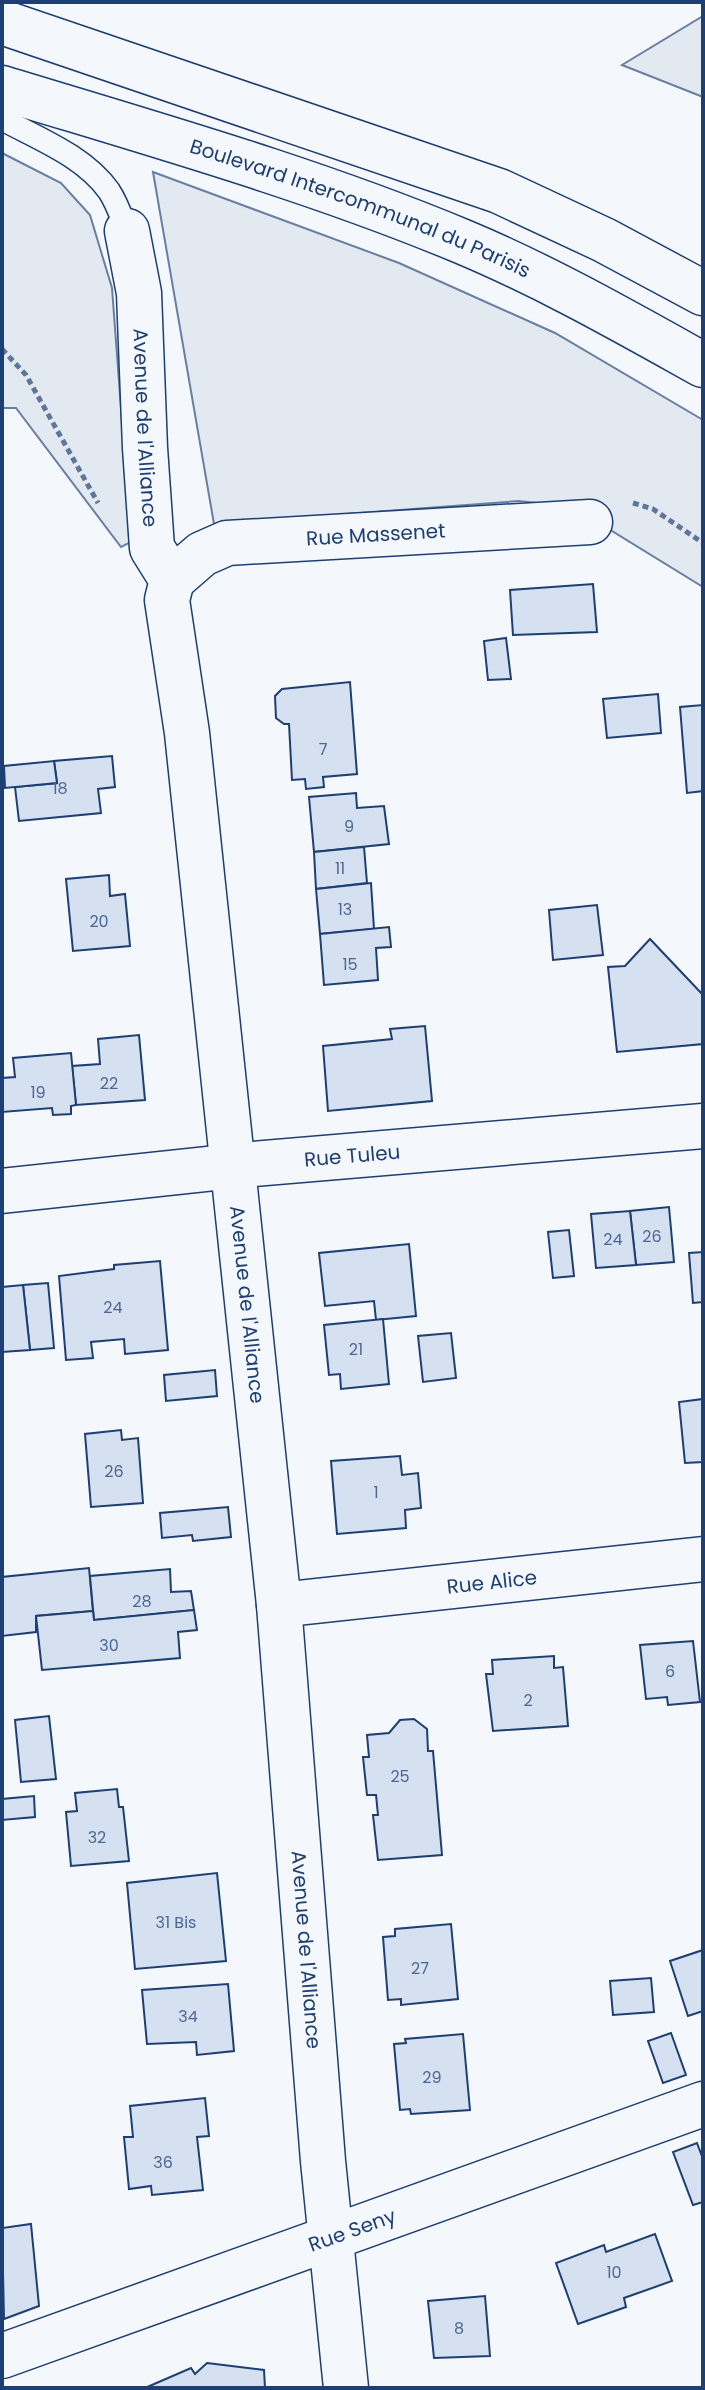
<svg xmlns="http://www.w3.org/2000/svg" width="705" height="2390" font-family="Poppins,sans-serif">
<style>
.green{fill:#e3e9f0;stroke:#687fa3;stroke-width:2}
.building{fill:#d5e0f0;stroke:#1d3f73;stroke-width:2}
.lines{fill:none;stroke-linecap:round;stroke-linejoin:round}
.lane-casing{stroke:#1d3f73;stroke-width:25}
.street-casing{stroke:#1d3f73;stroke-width:47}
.highway-casing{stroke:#1d3f73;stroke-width:47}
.path{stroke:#5e769c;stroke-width:5;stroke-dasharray:6 4;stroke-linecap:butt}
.lane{stroke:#f4f7fb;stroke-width:22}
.street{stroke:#f4f7fb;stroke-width:44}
.highway{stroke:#f4f7fb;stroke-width:44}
.labels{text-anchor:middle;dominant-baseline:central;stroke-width:6;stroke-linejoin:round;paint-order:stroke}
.number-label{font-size:16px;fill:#4b6792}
.street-label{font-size:20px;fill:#1d3f73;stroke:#f4f7fb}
</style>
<rect width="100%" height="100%" fill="#f4f7fb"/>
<g class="green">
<polygon points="703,16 703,97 622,65"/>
<polygon points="2,153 61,183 90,215 112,288 131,542 121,547 16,408 2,408"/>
<polygon points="153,172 399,263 555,333 703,420 703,587 573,507 519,501 214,524"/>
</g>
<g class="building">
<polygon points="593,584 597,632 513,635 510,590"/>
<polygon points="506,638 511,679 488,680 484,641"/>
<polygon points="350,682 357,774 323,777 324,787 306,789 305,779 292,780 289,724 284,724 276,718 275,696 282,689"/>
<polygon points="658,694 661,733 607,738 603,699"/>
<polygon points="703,705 703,791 687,793 680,707"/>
<polygon points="112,756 115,787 98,789 101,813 19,821 15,787 57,783 54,761"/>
<polygon points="54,761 57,783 5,788 4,766"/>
<polygon points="356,793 357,808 384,806 389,844 314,852 309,797"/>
<polygon points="364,847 367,883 316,889 314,852"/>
<polygon points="109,875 110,896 125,894 130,946 73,951 66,879"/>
<polygon points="371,883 374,929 320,934 316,889"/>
<polygon points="597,905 603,955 553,960 549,910"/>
<polygon points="389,927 391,947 376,948 378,980 324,985 320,934"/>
<polygon points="650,939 703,995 703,1044 617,1052 608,967 625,966"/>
<polygon points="425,1026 432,1101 328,1111 323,1046 392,1039 390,1029"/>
<polygon points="139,1035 145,1100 76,1105 72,1066 100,1064 98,1039"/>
<polygon points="71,1053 76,1105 71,1106 71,1114 53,1115 52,1108 2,1112 2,1078 15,1077 13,1058"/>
<polygon points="669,1207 674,1262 636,1265 630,1211"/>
<polygon points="630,1211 636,1265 596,1268 591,1214"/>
<polygon points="569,1230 574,1276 553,1278 548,1232"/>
<polygon points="409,1244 416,1316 376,1320 374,1301 325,1306 319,1253"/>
<polygon points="703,1252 703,1302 693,1303 689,1253"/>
<polygon points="160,1261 168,1350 125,1354 124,1339 91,1342 93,1358 66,1360 59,1276 114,1269 114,1265"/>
<polygon points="48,1283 54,1348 30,1350 23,1285"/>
<polygon points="23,1285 30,1350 2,1352 2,1287"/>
<polygon points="383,1319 389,1384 341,1389 340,1374 329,1375 324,1325"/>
<polygon points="451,1333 456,1378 423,1382 418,1336"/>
<polygon points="215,1370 217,1396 166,1401 164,1375"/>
<polygon points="703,1399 703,1462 685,1463 679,1402"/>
<polygon points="121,1430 122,1440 138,1438 143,1503 91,1507 85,1434"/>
<polygon points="400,1456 402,1475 418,1473 421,1508 405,1510 406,1528 337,1534 331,1461"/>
<polygon points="228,1507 231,1537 193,1541 192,1535 162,1538 160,1513"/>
<polygon points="89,1568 93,1611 36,1616 36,1632 2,1636 2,1577"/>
<polygon points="170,1569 171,1592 191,1591 194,1610 94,1620 90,1576"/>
<polygon points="194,1610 197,1630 178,1632 180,1658 42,1670 36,1616 93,1611 94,1620"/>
<polygon points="693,1641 700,1702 668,1705 667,1697 646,1699 640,1645"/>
<polygon points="554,1656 554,1668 563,1667 568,1726 493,1731 486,1674 493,1674 492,1660"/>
<polygon points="49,1716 56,1779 21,1782 15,1720"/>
<polygon points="414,1719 427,1729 428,1751 433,1751 442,1855 378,1860 373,1815 378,1815 376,1795 367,1795 363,1757 369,1757 367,1735 389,1733 400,1720"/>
<polygon points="117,1789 119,1807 123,1807 129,1861 71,1866 66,1812 77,1811 75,1793"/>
<polygon points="34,1796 35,1817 2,1820 2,1799"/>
<polygon points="217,1873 226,1961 135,1969 127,1883"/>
<polygon points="451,1924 458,1999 401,2005 401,1999 388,2000 383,1937 395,1936 395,1929"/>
<polygon points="703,1950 703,2011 688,2016 670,1961"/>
<polygon points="651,1978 654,2012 613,2015 610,1981"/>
<polygon points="228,1984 234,2051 197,2055 196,2042 147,2044 142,1990"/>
<polygon points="671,2033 686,2075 663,2083 648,2041"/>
<polygon points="463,2034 470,2110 411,2114 410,2109 400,2110 394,2044 406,2043 405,2039"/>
<polygon points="205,2098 209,2136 197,2137 203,2190 152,2195 151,2186 129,2189 124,2137 133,2137 130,2106"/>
<polygon points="697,2143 703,2159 703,2202 693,2205 673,2152"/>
<polygon points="31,2224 39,2306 4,2319 2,2228"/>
<polygon points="655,2234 672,2281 624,2298 626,2307 578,2324 556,2263 604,2245 606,2252"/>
<polygon points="485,2296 490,2356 434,2358 428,2301"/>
<polygon points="207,2363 264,2370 265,2388 145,2388 191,2368 195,2374"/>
</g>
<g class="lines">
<g class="lane-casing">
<path id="lane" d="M2,119C39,139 84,156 109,191C117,203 122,218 127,231"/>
</g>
<g class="street-casing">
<g id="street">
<path id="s1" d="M127,231L139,293L145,448L152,548L172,580L167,600L187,733L279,1605L323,2161L346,2388"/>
<path id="s2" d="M172,580L202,554L227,543L590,522"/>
<path id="s3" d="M2,1191L253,1164L703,1126"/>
<path id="s4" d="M279,1605L703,1559"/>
<path id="s5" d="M2,2356L703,2104"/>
</g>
</g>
<g class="highway-casing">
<g id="highway">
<polyline points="2,22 499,191 604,240 703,293"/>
<path id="s6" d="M2,88C156,135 312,179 461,241C545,276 624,321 703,365"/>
</g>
</g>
<g class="path">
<polyline points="2,349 26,375 98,503"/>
<polyline points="633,503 653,509 703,543"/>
</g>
<use href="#lane" class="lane"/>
<use href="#street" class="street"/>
<use href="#highway" class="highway"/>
</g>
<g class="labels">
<g class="number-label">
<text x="323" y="749">7</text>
<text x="60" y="788">18</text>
<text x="349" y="826">9</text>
<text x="340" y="868">11</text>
<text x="345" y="909">13</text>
<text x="99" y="921">20</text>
<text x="350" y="964">15</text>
<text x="109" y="1083">22</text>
<text x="38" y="1092">19</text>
<text x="652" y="1236">26</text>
<text x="613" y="1239">24</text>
<text x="113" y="1307">24</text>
<text x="356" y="1349">21</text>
<text x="114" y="1471">26</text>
<text x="376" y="1492">1</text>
<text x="142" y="1601">28</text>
<text x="109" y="1645">30</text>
<text x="670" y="1671">6</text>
<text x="528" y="1700">2</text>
<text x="400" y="1776">25</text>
<text x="97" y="1837">32</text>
<text x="176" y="1922">31 Bis</text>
<text x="420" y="1968">27</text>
<text x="188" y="2016">34</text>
<text x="432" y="2077">29</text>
<text x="163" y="2162">36</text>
<text x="614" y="2272">10</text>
<text x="459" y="2328">8</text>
</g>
<g class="street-label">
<text stroke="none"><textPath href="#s6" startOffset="378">Boulevard Intercommunal du Parisis</textPath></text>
<text stroke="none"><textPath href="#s1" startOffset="198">Avenue de l'Alliance</textPath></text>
<text stroke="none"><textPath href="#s2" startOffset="216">Rue Massenet</textPath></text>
<text stroke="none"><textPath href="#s3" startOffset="352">Rue Tuleu</textPath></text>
<text stroke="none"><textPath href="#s1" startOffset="1086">Avenue de l'Alliance</textPath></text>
<text stroke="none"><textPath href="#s4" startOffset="214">Rue Alice</textPath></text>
<text stroke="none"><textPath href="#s1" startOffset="1734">Avenue de l'Alliance</textPath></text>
<text stroke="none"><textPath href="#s5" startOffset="372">Rue Seny</textPath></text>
</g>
</g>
<rect width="705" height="2390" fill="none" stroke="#1d3f73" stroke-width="8"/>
</svg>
